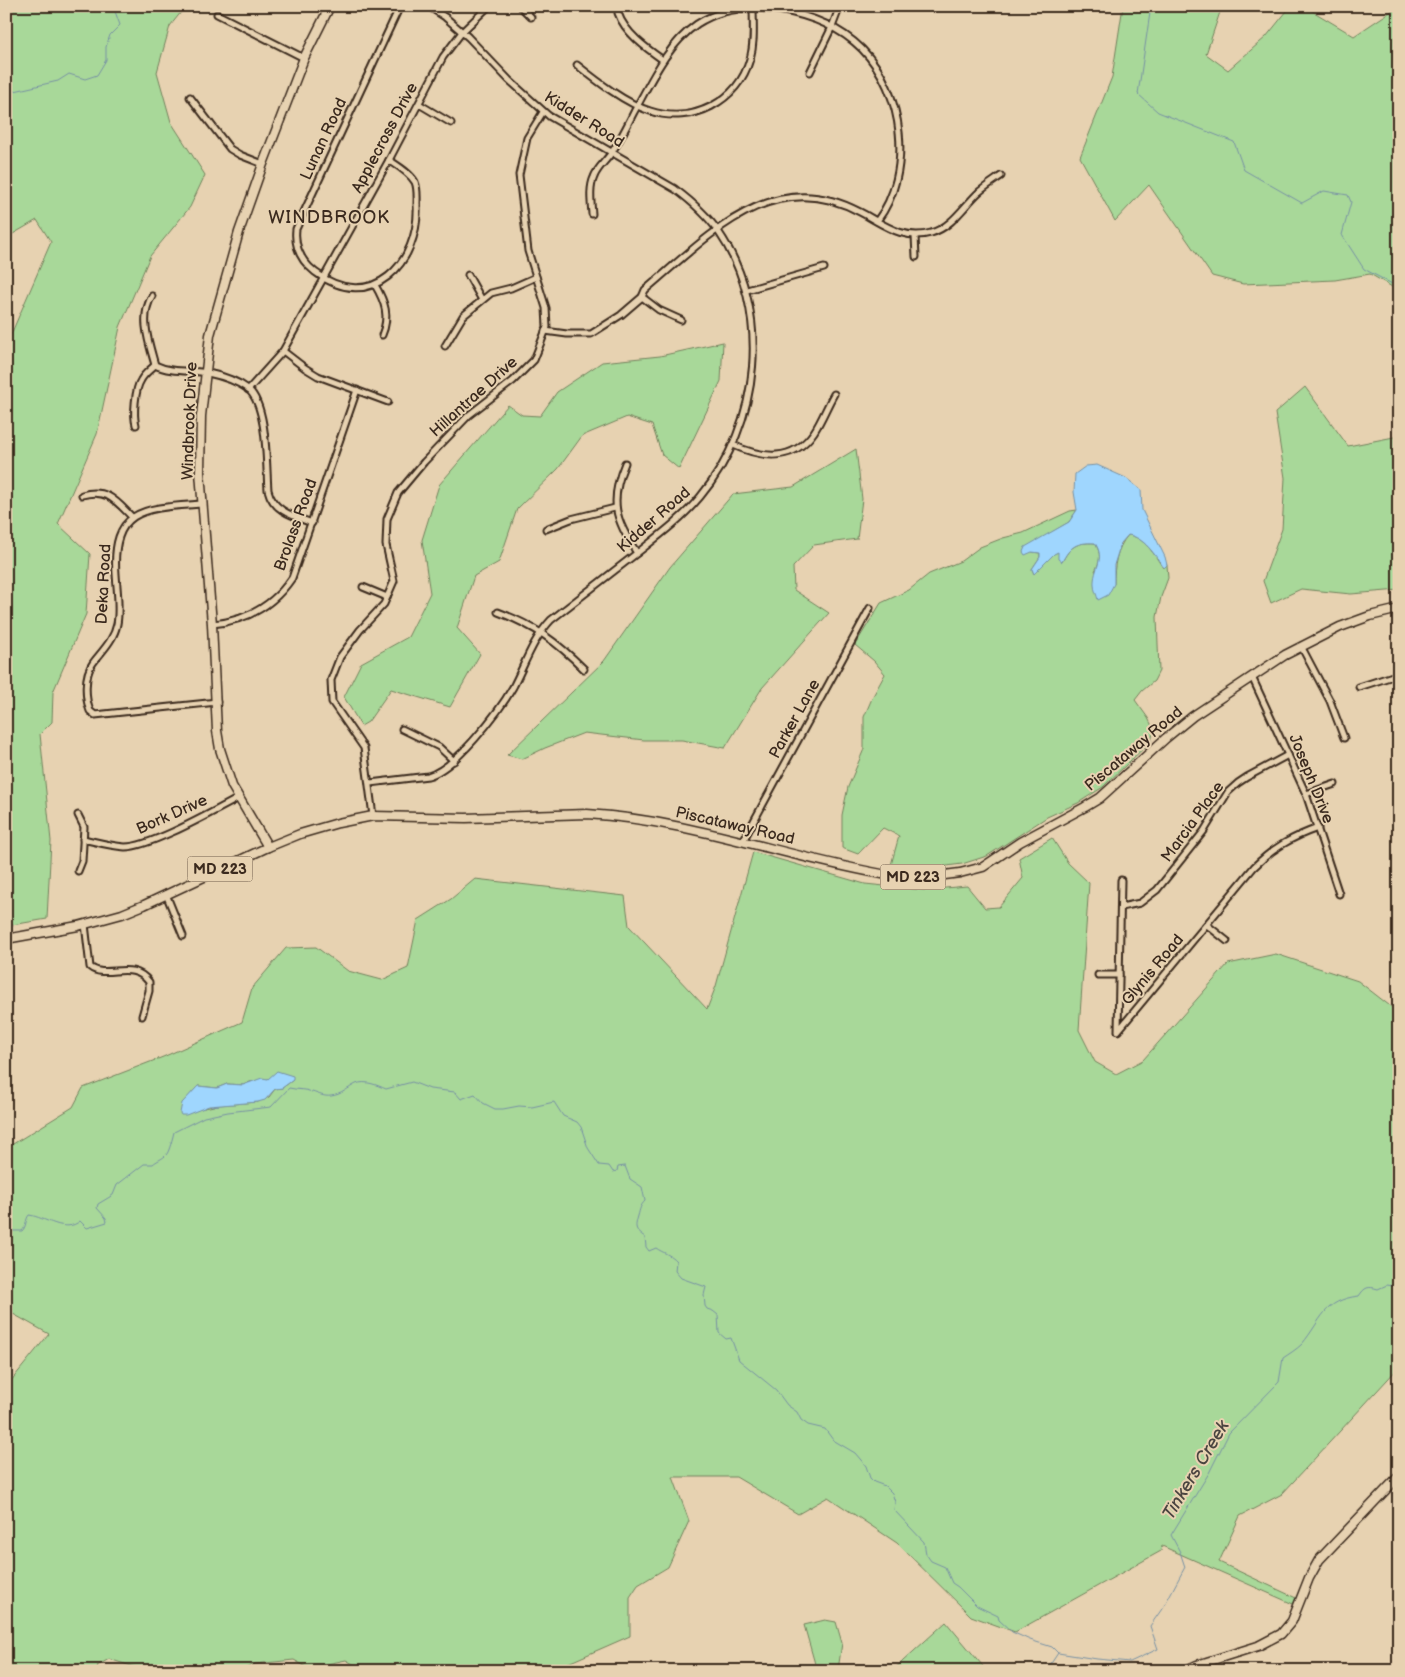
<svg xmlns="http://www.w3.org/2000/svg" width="1405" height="1677" font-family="'Balsamiq Sans',sans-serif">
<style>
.green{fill:#a8d899;stroke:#72815c;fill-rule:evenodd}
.water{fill:#9fd6fe;stroke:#7791a4}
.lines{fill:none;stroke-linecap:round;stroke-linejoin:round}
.stream{stroke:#7791a4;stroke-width:1}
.street-casing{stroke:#3b2a1e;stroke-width:9}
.secondary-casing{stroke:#3b2a1e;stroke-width:11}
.primary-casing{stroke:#3b2a1e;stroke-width:11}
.street{stroke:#e7d2b1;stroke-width:5}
.secondary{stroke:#e7d2b1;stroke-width:8}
.primary{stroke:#e7d2b1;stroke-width:8}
.labels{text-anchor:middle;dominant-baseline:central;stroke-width:4;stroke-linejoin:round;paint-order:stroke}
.shield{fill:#e7d2b1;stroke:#6f5c4a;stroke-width:1}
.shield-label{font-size:15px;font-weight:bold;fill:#3b2a1e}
.street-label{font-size:16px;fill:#3b2a1e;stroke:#e7d2b1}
.neighbourhood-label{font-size:18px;letter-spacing:1px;fill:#3b2a1e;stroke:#e7d2b1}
.water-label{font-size:18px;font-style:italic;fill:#4a4440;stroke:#e7d2b1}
</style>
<rect width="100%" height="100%" fill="#e7d2b1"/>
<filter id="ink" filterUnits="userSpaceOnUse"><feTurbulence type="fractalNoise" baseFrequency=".02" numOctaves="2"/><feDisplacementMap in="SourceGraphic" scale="10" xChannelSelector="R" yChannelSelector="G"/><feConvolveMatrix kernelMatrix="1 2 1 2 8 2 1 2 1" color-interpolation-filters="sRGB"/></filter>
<g filter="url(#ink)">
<g class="green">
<polygon points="6,6 186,6 170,26 157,72 171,122 205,175 190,207 150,256 120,327 97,434 58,524 90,554 86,614 53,692 52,722 40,734 51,841 47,919 6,926 6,346 51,242 37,220 6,238"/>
<polygon points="1123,6 1222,6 1206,54 1228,70 1266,37 1291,6 1304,6 1354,36 1399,6 1399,291 1370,274 1335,280 1243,284 1212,276 1149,185 1115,221 1080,157 1112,77"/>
<polygon points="723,342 721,381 679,469 662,455 652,425 627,417 582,436 558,469 517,509 499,562 474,576 457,628 480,654 450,707 391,689 368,722 361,726 344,697 361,663 408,637 430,593 422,540 439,485 508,405 522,415 540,416 557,392 602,362 660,356"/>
<polygon points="1305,387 1348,446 1399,436 1399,590 1351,594 1301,589 1271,603 1263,581 1282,529 1285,478 1275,413"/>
<polygon points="856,449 862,499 857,539 814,545 793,567 794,590 829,613 762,688 725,748 682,740 644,740 584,733 545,748 522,759 507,755 604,661 670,567 733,494 793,487"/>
<path d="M1077,510L1069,522L1052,532L1032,552L1040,553V557L1032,569L1034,574L1053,554L1058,552L1062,562C1070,546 1077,542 1095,543C1101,553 1101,560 1095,571L1114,584C1114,566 1116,549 1128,535C1144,537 1155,555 1163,568L1167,565L1168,578L1161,597L1157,617L1159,671L1154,681L1142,691L1135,700L1148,718L1154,730L1151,741L1103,787L1078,803L1047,817L987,856L962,864L916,870L891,865L899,836L883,828L858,854L842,848V815L848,787L864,749V717L873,696L885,674L874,661L855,645L881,603L909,590L929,574L961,561L980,547L1003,538L1023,533L1070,511Z"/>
<path d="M1052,838L1068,863L1089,883L1079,1030L1095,1062L1116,1074L1143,1060L1228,964L1276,954L1358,981L1394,1009L1399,1011V1367L1282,1494L1240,1516L1219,1562L1296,1598L1293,1604L1162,1546L1161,1551L1015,1632L971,1616L897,1543L828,1497L798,1514L736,1477H673L689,1521L668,1567L638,1585L630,1597V1636L550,1671H365L346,1660L308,1668L294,1660L255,1664L240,1671H147L109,1659L97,1666L101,1671H13L6,1655V1387L49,1334L6,1310V1200L8,1147L73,1107L83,1088L163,1057L242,1022L252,988L286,948L316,947L348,971L382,980L408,968L418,920L451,899L475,879L625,896L629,926L707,1009L716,986L753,852L865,884L924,890L967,886L985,908L999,907L1023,878L1019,858ZM268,1079L293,1080L282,1088L275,1089L269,1097L258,1102L218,1105L200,1109L182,1104L198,1086L217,1088L227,1084L243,1085L250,1082Z"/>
<polygon points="825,1620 836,1622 842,1643 838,1670 839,1671 817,1671 804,1625"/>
<polygon points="946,1622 987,1671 892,1671"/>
</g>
<g class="water">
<path d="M1097,465L1126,478L1141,490L1142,510L1165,557L1167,565L1164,568C1155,555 1144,537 1128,535L1121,543L1114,565V584L1108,595L1098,600C1097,595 1094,590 1094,585C1093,568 1106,560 1095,543C1077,542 1070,546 1062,562L1058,559V552L1054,554L1034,574L1032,569L1040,557V553L1032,552L1025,555L1023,552L1025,547L1069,522L1077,510L1074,492L1075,474L1086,466Z"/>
<polygon points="277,1071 293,1076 293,1080 282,1088 275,1089 265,1100 258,1102 209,1106 186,1115 181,1115 180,1113 182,1103 198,1086 217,1088 227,1084 243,1085 262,1078 268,1079"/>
</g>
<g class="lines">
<g class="stream">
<polyline points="1151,6 1138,94 1158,112 1234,142 1244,170 1302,203 1324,191 1348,195 1351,202 1342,235 1364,269 1396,286 1399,291"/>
<polyline points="6,93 58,81 69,74 85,79 97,75 106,60 106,47 110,35 120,25 113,6"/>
<path d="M10,1231H22C27,1226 25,1220 29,1215C45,1217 65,1234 80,1221L87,1228L107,1222L106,1218L97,1208L98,1204L113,1195L117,1185L144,1164H153C156,1161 164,1158 166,1155C169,1153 173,1136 174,1132L204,1117L228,1112L271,1107L289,1088C297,1090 306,1089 312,1092C319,1094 324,1097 331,1096C341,1095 348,1088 356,1084C365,1080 377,1085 386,1089L412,1082L430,1089L455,1092L461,1099L475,1094L483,1103L495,1109H503L519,1106L532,1107L554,1102L563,1116L577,1122L581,1127L588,1148L599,1165L609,1166L613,1172L617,1171L618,1167L625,1166L630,1179L642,1187L645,1201C640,1206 640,1209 638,1216C635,1227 634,1230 645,1237L646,1247L649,1251L656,1248C663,1253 670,1254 676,1261L675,1271L681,1278L706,1287L704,1295L705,1306L707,1309L713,1311L718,1315L719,1333L726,1339L731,1338L739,1360L776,1390L787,1405L797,1412L801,1420L808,1425L825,1429L833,1440L855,1453L866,1466L870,1478L874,1482L885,1486L892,1493L895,1502L894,1510L924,1542L926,1554L931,1561L945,1567L952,1583L958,1587L977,1606L998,1616L999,1620L1012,1632L1030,1640L1052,1647L1058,1653"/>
<path d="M1046,1671L1058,1653L1097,1659L1130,1662L1158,1649L1150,1626L1164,1606L1185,1567L1180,1552L1171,1535L1209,1473L1229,1433L1279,1382L1283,1358C1289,1354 1297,1349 1302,1344C1322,1320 1323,1300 1359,1296C1365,1287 1368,1286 1378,1289L1387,1285L1399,1287"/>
</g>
<g class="street-casing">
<g id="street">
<polyline points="520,6 531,17"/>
<path d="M618,13C625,33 646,48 663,60"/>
<polyline points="217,14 304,58"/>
<path d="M577,65C597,81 625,103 650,111C692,125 738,102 750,59C755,42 753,24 753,6"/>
<polyline points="810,72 832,27 840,6"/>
<polyline points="190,97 230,149 240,155 263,164"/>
<polyline points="419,104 451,123"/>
<path d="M389,160C398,166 410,173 415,182C418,189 417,198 417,205C420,263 371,315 315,272C301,261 294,247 296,229L400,6"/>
<path d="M592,214C591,202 589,188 594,177C597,168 607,160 612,152C620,140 627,126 634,112C651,81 667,45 697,24C721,8 751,6 778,10C809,15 840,27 862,49C904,92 914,173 877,221"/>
<polyline points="915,236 916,257"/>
<polyline points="468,275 482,300"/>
<path d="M375,285C385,302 390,316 382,335"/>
<polyline points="747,290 824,268"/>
<path d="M152,296C139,317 149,343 155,365C171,373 191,370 208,373C222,376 236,380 248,389C268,406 266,465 268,490C273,511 293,516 312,523"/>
<polyline points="642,297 659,310 681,320"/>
<path d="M545,331L567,334H591L621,315L642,297L645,290C707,238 772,164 860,212C883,224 903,241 931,233C952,227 964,206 979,192C986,186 994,181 1001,176"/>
<polyline points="445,346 463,316 491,293 511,288 536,277"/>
<polyline points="283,351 305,368 318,376 388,402"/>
<polyline points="248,390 283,351 389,160 443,57 462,32 489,6"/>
<path d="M136,425C133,415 135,389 141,380C144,374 150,370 155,365"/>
<path d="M733,445C762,458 793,463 814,432C822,420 827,406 834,394"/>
<path d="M625,463C609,501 615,520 637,553"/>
<path d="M82,495C107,488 116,501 132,517"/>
<path d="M202,504C148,508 111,506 116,574C117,590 120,609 117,624C114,640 102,651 93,663C84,675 85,698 90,711L95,715L217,702"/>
<polyline points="546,529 571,519 615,508"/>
<polyline points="363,587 387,597"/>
<path d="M498,612C535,626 556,641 584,669"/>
<path d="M212,624C245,621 273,606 292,578L357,390"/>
<polyline points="1301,646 1330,701 1344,738"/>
<polyline points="1252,677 1306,794 1339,894"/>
<polyline points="1359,687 1399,674"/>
<polyline points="402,729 439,747 454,761"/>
<path d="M370,783L428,776C455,769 499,712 513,687C525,664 533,639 551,620C578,599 605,578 632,557C656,538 681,520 700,497C761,424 773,311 718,231C707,215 691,201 675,189L549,116L509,80L468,37L445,17L428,6"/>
<polyline points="1306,794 1335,784"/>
<polyline points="78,815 84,827 82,861 78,871"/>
<polyline points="373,816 364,748 332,702 331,680 340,657 360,630 384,604 394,581 386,545 387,519 398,493 424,462 469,415 513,381 534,360 547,327 546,308 528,251 519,175 527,138 543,112"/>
<path d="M83,839C96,842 111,846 125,847C151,847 214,811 239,798"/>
<polyline points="743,841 870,608"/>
<path d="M1121,880L1118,1031L1254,867C1273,848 1292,837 1318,828"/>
<polyline points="166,894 183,936"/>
<polyline points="1121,907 1140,903 1157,890 1204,831 1228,792 1238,783 1247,777 1288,755"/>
<path d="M85,924L90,967C106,980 132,959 149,982V991L142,1016"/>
<polyline points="1207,925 1227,941"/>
<polyline points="1098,975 1119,975"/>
</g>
</g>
<g class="secondary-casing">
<g id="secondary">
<polyline points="268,847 232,786 220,749 217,731 212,624 200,472 201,416 210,335 239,232 263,164 304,58 330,6"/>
<polyline points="1184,1671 1197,1665 1258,1646 1281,1634 1292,1621 1309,1578 1319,1560 1399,1476"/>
</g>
</g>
<g class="primary-casing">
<path id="primary" d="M6,939L78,926L122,914L144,905L268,847L300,834L338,823L373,816L466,818L587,814C692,820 790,859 893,876L908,877L937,876L960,873L983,867L1020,842L1085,807L1100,798L1166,738L1193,716L1285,655L1340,627L1370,616L1399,609"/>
</g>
<use href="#street" class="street"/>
<use href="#secondary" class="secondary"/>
<use href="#primary" class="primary"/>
</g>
</g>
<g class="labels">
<g class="shield">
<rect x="187.5" y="856.5" width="65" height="25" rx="4"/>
<rect x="880.5" y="864.5" width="65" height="25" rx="4"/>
</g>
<g class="shield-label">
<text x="220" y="869">MD 223</text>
<text x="913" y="877">MD 223</text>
</g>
<g class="street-label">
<text transform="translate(584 120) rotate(32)">Kidder Road</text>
<text transform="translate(385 138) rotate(-62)">Applecross Drive</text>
<text transform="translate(324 139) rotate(-65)">Lunan Road</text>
<text transform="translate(474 397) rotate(-42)">Hillantrae Drive</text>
<text transform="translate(190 421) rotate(-88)">Windbrook Drive</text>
<text transform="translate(654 520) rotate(-41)">Kidder Road</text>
<text transform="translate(296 525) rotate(-70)">Brolass Road</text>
<text transform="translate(104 584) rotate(-87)">Deka Road</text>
<text transform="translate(795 719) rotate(-61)">Parker Lane</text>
<text transform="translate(1134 749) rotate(-40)">Piscataway Road</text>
<text transform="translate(1311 779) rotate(68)">Joseph Drive</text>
<text transform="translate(172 815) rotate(-24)">Bork Drive</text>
<text transform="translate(1193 822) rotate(-54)">Marcia Place</text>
<text transform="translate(735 826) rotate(13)">Piscataway Road</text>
<text transform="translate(1153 970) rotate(-50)">Glynis Road</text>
</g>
<g class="neighbourhood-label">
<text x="329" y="217">WINDBROOK</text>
</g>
<g class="water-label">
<text transform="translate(1196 1470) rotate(-59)">Tinkers Creek</text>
</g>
</g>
<rect width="1405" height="1677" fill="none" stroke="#e7d2b1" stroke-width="25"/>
<rect x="12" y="12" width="1380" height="1652" fill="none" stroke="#3b2a1e" stroke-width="2" filter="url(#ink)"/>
</svg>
